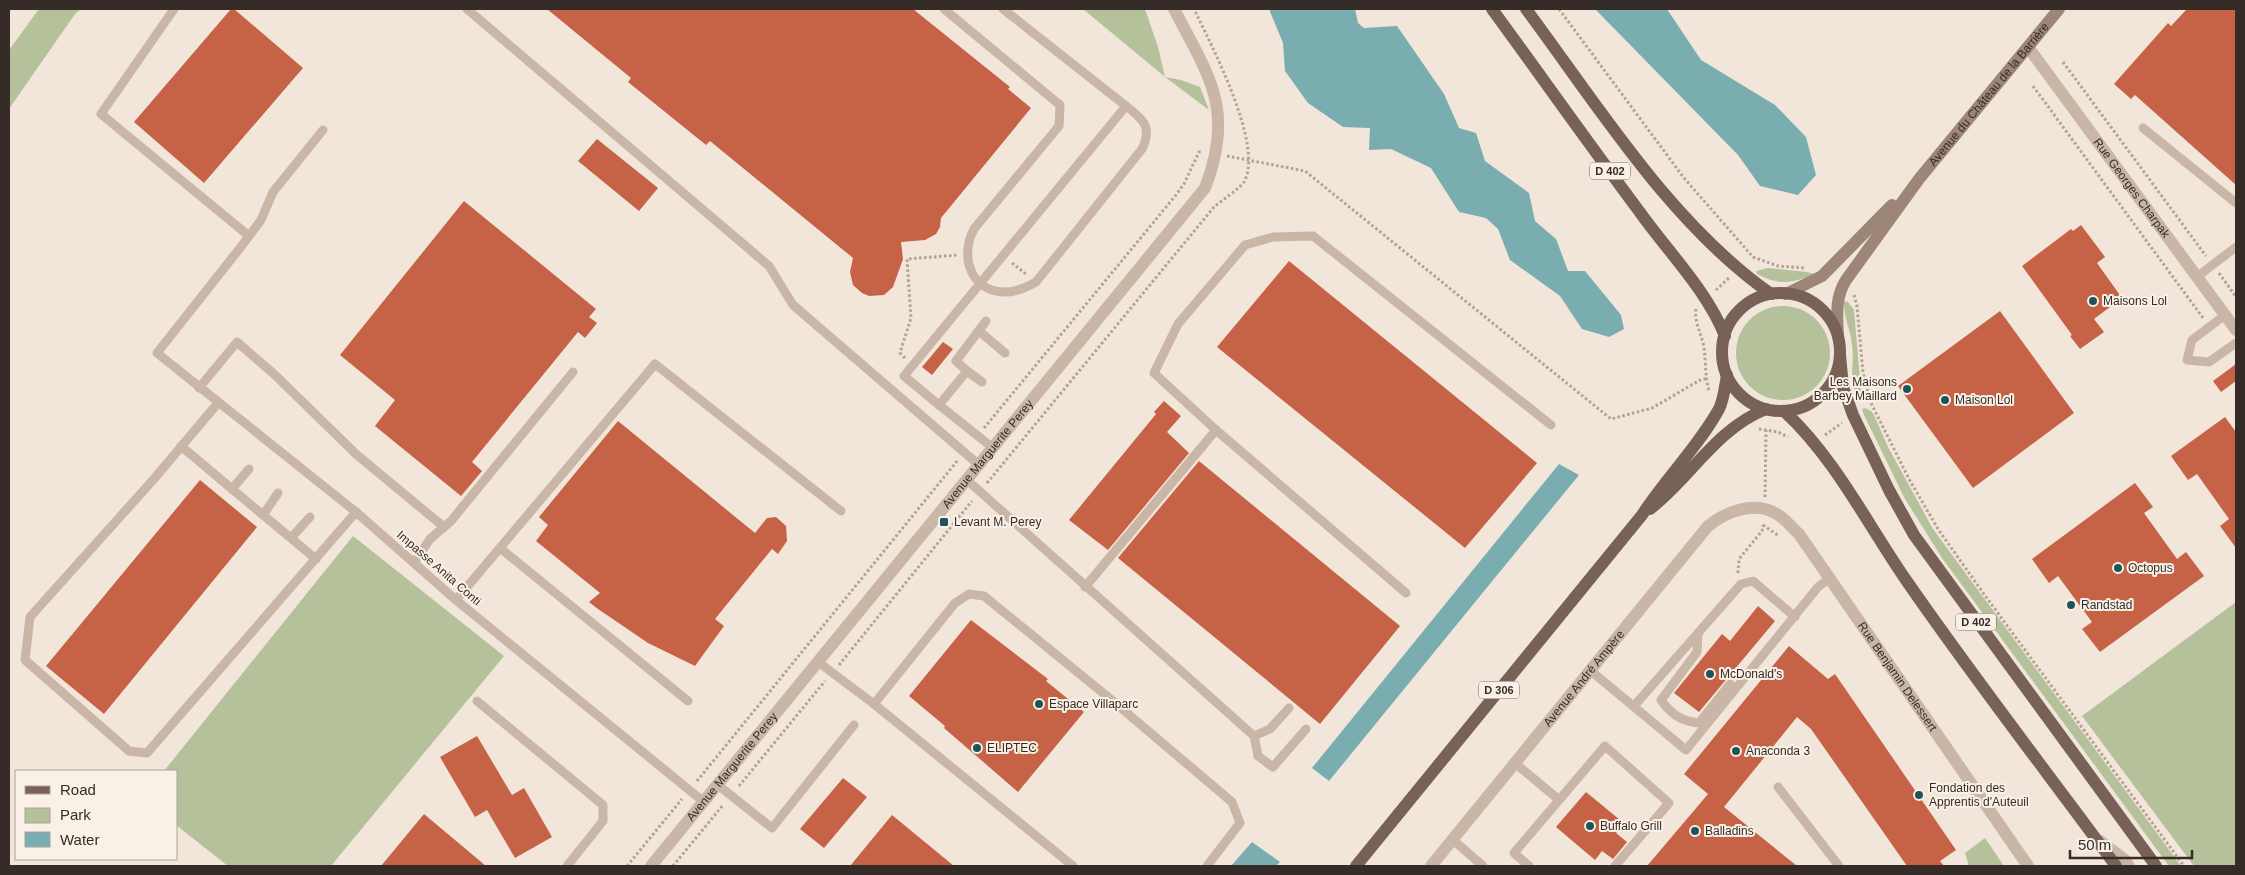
<svg xmlns="http://www.w3.org/2000/svg" width="2245" height="875" font-family="Helvetica,sans-serif">
<style>
.green{fill:#b4c19b}
.water{fill:#7aadaf}
.building{fill:#c66245}
.lines{fill:none;stroke-linecap:round;stroke-linejoin:round}
.path{stroke:#b5a091;stroke-width:3;stroke-dasharray:2.5 2.5;stroke-linecap:butt}
.service{stroke:#cab6a7;stroke-width:9}
.minor{stroke:#cab6a7;stroke-width:12}
.tertiary{stroke:#cab6a7;stroke-width:12}
.secondary{stroke:#9d8578;stroke-width:12}
.primary{stroke:#786258;stroke-width:12}
.poi-dot{fill:#1d5457;stroke:#f9f1e7;stroke-width:2}
.labels{text-anchor:middle;dominant-baseline:central;stroke-width:4;stroke-linejoin:round;paint-order:stroke}
.shield{fill:#f9f1e7;stroke:#706761;stroke-width:1}
.shield-label{font-size:11px;font-weight:bold;fill:#362c27}
.street-label{font-size:12px;fill:#362c27;stroke:#f9f1e7}
.poi-label{font-size:12px;fill:#362c27;stroke:#f9f1e7;text-anchor:start}
</style>
<rect width="100%" height="100%" fill="#f2e6db"/>
<g class="green">
<polygon points="39,9 81,9 75,14 9,109 9,50"/>
<polygon points="1083,9 1145,9 1158,47 1165,77 1181,80 1200,87 1209,110 1165,77"/>
<path d="M1768,268L1807,272L1814,274C1793,284 1777,285 1757,274L1756,271Z"/>
<path d="M1844,301L1848,302L1854,310L1861,391L1857,396C1848,376 1855,365 1852,345C1851,330 1843,317 1844,301Z"/>
<circle cx="1783" cy="353" r="47"/>
<polygon points="1865,408 1871,411 1874,415 1888,447 1933,529 2181,866 2169,866 1942,558 1905,499 1864,415 1862,409"/>
<polygon points="353,536 504,656 331,866 228,866 176,825 176,771 164,771"/>
<polygon points="2236,602 2236,866 2194,866 2082,716"/>
<polygon points="1985,838 2004,866 1969,866 1965,853"/>
</g>
<g class="water">
<polygon points="1269,9 1355,9 1358,23 1364,28 1397,26 1444,94 1459,128 1476,133 1485,161 1529,193 1535,221 1556,239 1568,271 1585,271 1621,315 1624,329 1609,337 1582,329 1560,296 1510,260 1498,229 1486,218 1459,212 1431,168 1391,149 1369,150 1370,128 1343,127 1308,103 1285,71 1283,43"/>
<polygon points="1595,9 1667,9 1701,60 1775,105 1806,137 1816,175 1798,195 1760,186 1738,155"/>
<polygon points="1559,464 1579,475 1329,781 1312,768"/>
<polygon points="1252,842 1280,862 1276,866 1231,866"/>
</g>
<g class="building">
<polygon points="231,9 234,9 303,68 204,183 134,122"/>
<polygon points="547,9 913,9 1010,87 1008,89 1031,108 941,218 940,227 936,234 925,240 901,242 903,259 893,287 884,295 869,296 862,293 853,285 850,272 853,258 710,141 706,145 628,82 631,78"/>
<polygon points="2187,9 2236,9 2236,185 2135,95 2131,99 2114,84 2168,23 2171,26"/>
<polygon points="597,139 658,188 639,211 578,161"/>
<polygon points="464,201 596,309 589,317 597,323 585,338 578,332 472,462 482,471 461,496 375,426 395,400 340,355"/>
<polygon points="2081,225 2105,257 2097,263 2122,298 2094,319 2104,332 2080,349 2070,336 2072,335 2022,266 2071,229 2073,231"/>
<polygon points="1289,261 1537,463 1465,548 1217,347"/>
<polygon points="2000,311 2074,413 1973,488 1898,386"/>
<polygon points="943,342 953,349 932,375 922,367"/>
<polygon points="2236,364 2236,381 2221,392 2213,381"/>
<polygon points="1164,401 1181,416 1167,432 1189,453 1108,550 1069,520 1156,414 1154,412"/>
<polygon points="2225,417 2236,432 2236,548 2220,526 2229,519 2197,474 2188,480 2171,456"/>
<polygon points="618,421 755,533 767,518 776,517 786,526 787,541 778,554 772,549 715,619 724,626 695,666 648,643 598,609 589,602 600,593 536,541 548,525 539,517"/>
<polygon points="1199,461 1400,626 1320,724 1118,558"/>
<polygon points="200,480 257,527 104,714 46,666"/>
<polygon points="2135,483 2153,507 2144,513 2177,559 2186,552 2204,576 2100,652 2082,629 2092,622 2058,576 2049,583 2032,559"/>
<polygon points="1758,606 1775,621 1699,712 1674,693 1722,634 1730,641"/>
<polygon points="971,620 1048,679 1046,681 1084,712 1018,792 944,728 945,726 909,696"/>
<polygon points="1789,646 1828,679 1835,674 1956,850 1940,861 1944,866 1907,866 1811,729 1797,717 1724,807 1797,866 1647,866 1708,794 1684,774"/>
<polygon points="477,736 512,795 524,788 552,837 515,858 487,810 475,817 440,757"/>
<polygon points="843,778 867,797 824,848 800,829"/>
<polygon points="1586,792 1625,824 1616,833 1627,842 1613,859 1602,851 1595,860 1556,827"/>
<polygon points="424,814 486,866 381,866"/>
<polygon points="892,815 954,866 850,866"/>
</g>
<g class="lines">
<g class="path">
<polyline points="1559,9 1684,178 1753,257 1778,266 1805,268"/>
<polyline points="2063,62 2206,256"/>
<polyline points="2033,86 2203,318"/>
<polyline points="1227,156 1305,171 1611,419 1652,408 1702,379 1706,379"/>
<polyline points="1012,263 1027,275"/>
<polyline points="2219,273 2236,297"/>
<polyline points="1716,290 1730,277"/>
<polyline points="1854,295 1857,306 1863,373 1870,401 1909,479 1938,529 1986,597 2184,866"/>
<path d="M1696,309C1694,323 1702,334 1704,348C1706,362 1705,377 1709,391"/>
<polyline points="905,358 900,353 911,318 907,259 958,255"/>
<polyline points="984,428 1176,195 1184,184 1199,152 1201,152"/>
<polyline points="1759,429 1778,432 1788,437"/>
<polyline points="1825,435 1842,423"/>
<path d="M987,483L1214,207C1221,201 1239,189 1244,182C1265,146 1210,43 1194,9"/>
<polyline points="1765,497 1766,430"/>
<polyline points="1763,525 1779,536"/>
<polyline points="1738,573 1739,559 1762,531 1763,525"/>
<polyline points="839,665 972,501"/>
<polyline points="697,781 958,460"/>
<polyline points="739,786 825,681"/>
<polyline points="627,866 682,799"/>
<polyline points="673,866 723,805"/>
</g>
<g class="service">
<polyline points="174,9 101,114 249,236"/>
<polyline points="467,9 769,266 793,305 979,465"/>
<path d="M944,9L1060,105L1059,126L974,229C959,257 971,292 1006,292C1017,292 1027,287 1036,282L1142,149C1153,127 1143,119 1126,106"/>
<polyline points="2143,128 2236,203"/>
<polyline points="323,130 273,192 261,220 240,248 157,353 356,512 456,600 704,802"/>
<polyline points="2198,276 2236,247"/>
<polyline points="2225,315 2192,340 2187,360 2209,362 2236,343"/>
<polyline points="986,321 956,361 967,371 939,405 993,448"/>
<polyline points="979,331 1005,353"/>
<polyline points="967,371 982,382"/>
<polyline points="199,388 237,342 274,374 357,455 444,527"/>
<polyline points="218,403 153,480 30,617 25,660 129,751 147,753 356,512"/>
<polyline points="939,405 904,376 1126,106 1003,9"/>
<polyline points="181,446 232,489"/>
<polyline points="249,469 232,489 316,559"/>
<polyline points="967,480 1254,736 1258,756 1273,767 1306,729"/>
<polyline points="263,515 278,493"/>
<polyline points="291,538 310,517"/>
<polyline points="500,548 688,701"/>
<polyline points="414,563 430,539 451,521 573,372"/>
<polyline points="1085,587 1216,430"/>
<polyline points="1406,593 1216,430 1154,373 1178,324 1245,245 1273,237 1313,236 1551,425"/>
<polyline points="456,600 655,364 841,511"/>
<path d="M1698,633L1697,652L1661,700C1672,715 1681,721 1699,723L1730,684"/>
<polyline points="818,662 874,704 1073,866"/>
<polyline points="1591,671 1686,750 1818,587 1830,578"/>
<polyline points="477,701 603,805 603,821 567,866"/>
<polyline points="874,704 955,603 969,594 984,596 1108,697 1232,802 1240,823 1207,866"/>
<polyline points="1634,706 1741,584 1753,581 1795,617"/>
<polyline points="1254,736 1270,729 1289,708"/>
<polyline points="1516,764 1558,799"/>
<polyline points="718,785 772,828 854,725"/>
<polyline points="1778,787 1839,866"/>
<polyline points="1453,840 1483,866"/>
<polyline points="1529,866 1514,853 1605,746 1669,803 1615,866"/>
</g>
<g class="minor">
<path id="s1" d="M2028,47L2236,330"/>
<path id="s2" d="M651,866L1205,188C1235,110 1210,78 1174,9"/>
<path id="s3" d="M1431,866L1708,526C1726,512 1752,501 1775,513C1784,517 1791,527 1799,534L2028,866"/>
</g>
<polyline class="tertiary" points="2100,841 2125,860 2129,866"/>
<g class="secondary">
<polyline points="1786,294 1822,276 1892,205"/>
<path id="s4" d="M1838,336C1837,316 1835,297 1846,280L1919,179L2059,9"/>
</g>
<g class="primary">
<path d="M1492,9C1541,76 1589,144 1639,211C1668,252 1706,289 1725,336"/>
<path d="M1526,9C1599,107 1670,223 1771,294"/>
<circle cx="1781" cy="352" r="59"/>
<polyline points="1840,355 1843,387 1853,415 1889,490 1914,535 2156,866"/>
<path d="M1785,412C1834,457 1868,525 1906,580C1973,677 2046,771 2116,866"/>
<path d="M1650,509C1691,477 1716,429 1766,409"/>
<path d="M1356,866L1642,515C1666,478 1698,447 1719,409C1724,399 1725,386 1727,375"/>
</g>
</g>
<g class="poi-dot">
<circle cx="2093" cy="301" r="5"/>
<circle cx="1907" cy="389" r="5"/>
<circle cx="1945" cy="400" r="5"/>
<rect x="939" y="517" width="10" height="10" rx="2.5"/>
<circle cx="2118" cy="568" r="5"/>
<circle cx="2071" cy="605" r="5"/>
<circle cx="1710" cy="674" r="5"/>
<circle cx="1039" cy="704" r="5"/>
<circle cx="977" cy="748" r="5"/>
<circle cx="1736" cy="751" r="5"/>
<circle cx="1919" cy="795" r="5"/>
<circle cx="1590" cy="826" r="5"/>
<circle cx="1695" cy="831" r="5"/>
</g>
<g class="labels">
<g class="shield">
<rect x="1590" y="162.5" width="40" height="17" rx="4"/>
<rect x="1956" y="613.5" width="40" height="17" rx="4"/>
<rect x="1479" y="681.5" width="40" height="17" rx="4"/>
</g>
<g class="shield-label">
<text x="1610" y="171">D 402</text>
<text x="1976" y="622">D 402</text>
<text x="1499" y="690">D 306</text>
</g>
<g class="street-label">
<text stroke="none"><textPath href="#s4" startOffset="292">Avenue du Château de la Barrière</textPath></text>
<text stroke="none"><textPath href="#s1" startOffset="175">Rue Georges Charpak</textPath></text>
<text stroke="none"><textPath href="#s2" startOffset="532">Avenue Marguerite Perey</textPath></text>
<text transform="translate(439 568) rotate(41)">Impasse Anita Conti</text>
<text stroke="none"><textPath href="#s3" startOffset="716">Rue Benjamin Delessert</textPath></text>
<text stroke="none"><textPath href="#s3" startOffset="242">Avenue André Ampère</textPath></text>
<text stroke="none"><textPath href="#s2" startOffset="128">Avenue Marguerite Perey</textPath></text>
</g>
<g class="poi-label">
<text x="2103" y="301">Maisons Lol</text>
<text x="1897" y="382" text-anchor="end">Les Maisons<tspan x="1897" dy="14">Barbey Maillard</tspan></text>
<text x="1955" y="400">Maison Lol</text>
<text x="954" y="522">Levant M. Perey</text>
<text x="2128" y="568">Octopus</text>
<text x="2081" y="605">Randstad</text>
<text x="1720" y="674">McDonald's</text>
<text x="1049" y="704">Espace Villaparc</text>
<text x="987" y="748">ELIPTEC</text>
<text x="1746" y="751">Anaconda 3</text>
<text x="1929" y="788">Fondation des<tspan x="1929" dy="14">Apprentis d'Auteuil</tspan></text>
<text x="1600" y="826">Buffalo Grill</text>
<text x="1705" y="831">Balladins</text>
</g>
</g>
<rect width="2245" height="875" fill="none" stroke="#362c27" stroke-width="20"/>
<rect x="15" y="770" width="162" height="90" fill="#f9f1e7" stroke="#aba29a"/>
<rect x="25" y="786" width="25" height="8" fill="#786258" stroke="#aba29a"/>
<text x="60" y="795" font-size="15" fill="#362c27">Road</text>
<rect x="25" y="808" width="25" height="15" fill="#b4c19b" stroke="#aba29a"/>
<text x="60" y="820" font-size="15" fill="#362c27">Park</text>
<rect x="25" y="832" width="25" height="15" fill="#7aadaf" stroke="#aba29a"/>
<text x="60" y="845" font-size="15" fill="#362c27">Water</text>
<path d="M2070 850v8h122v-8" fill="none" stroke="#362c27" stroke-width="2.5"/>
<text x="2078" y="850" font-size="15" fill="#362c27" stroke="#f9f1e7" stroke-width="4" paint-order="stroke">50 m</text>
</svg>
